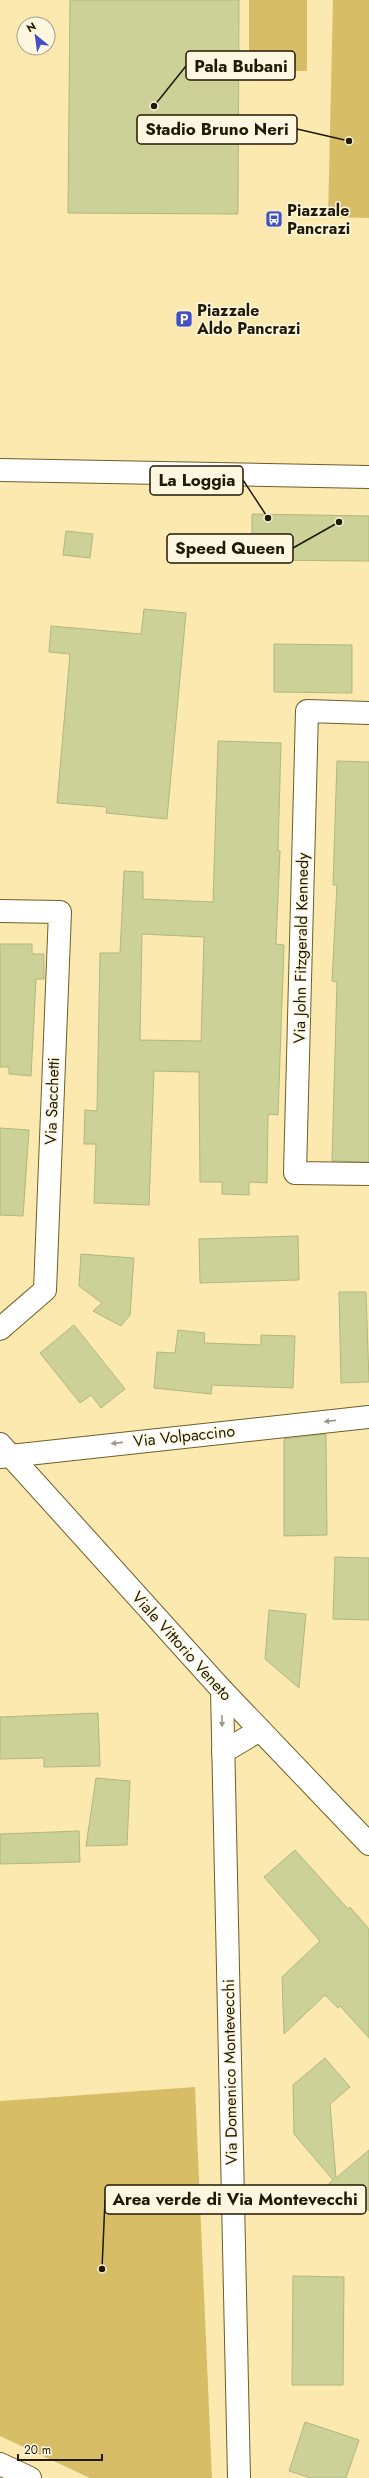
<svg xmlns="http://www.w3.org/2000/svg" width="369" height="2478" font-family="Jost,sans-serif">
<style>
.green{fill:#d8bd67}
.building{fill:#cbd197;stroke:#b1b77e;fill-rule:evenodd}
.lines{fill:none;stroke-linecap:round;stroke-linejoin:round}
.street-casing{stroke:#6e5e27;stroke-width:24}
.secondary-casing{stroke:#6e5e27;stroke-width:24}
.primary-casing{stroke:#6e5e27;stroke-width:24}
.street{stroke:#fff;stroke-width:22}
.secondary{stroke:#fff;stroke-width:22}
.primary{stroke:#fff;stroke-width:22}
.oneway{fill:#9b988e}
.labels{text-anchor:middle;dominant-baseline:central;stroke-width:3;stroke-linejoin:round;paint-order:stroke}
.poi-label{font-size:16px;font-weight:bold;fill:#201903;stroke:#fef7e0;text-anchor:start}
.street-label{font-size:16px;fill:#201903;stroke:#fef7e0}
.leader{fill:none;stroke:#201903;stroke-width:1.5}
.callout-dot{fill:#201903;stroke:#fef7e0;stroke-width:1.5}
.callout{fill:#fef7e0;stroke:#201903;stroke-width:1.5}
.callout-label{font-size:17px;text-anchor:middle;font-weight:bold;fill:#201903}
</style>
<rect width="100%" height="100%" fill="#fbe9af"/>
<g class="green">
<rect x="249" y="0" width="58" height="71"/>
<polygon points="333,0 369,0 369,218 328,217"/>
<polygon points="195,2087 212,2478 90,2478 0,2436 0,2101"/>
</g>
<g class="building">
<polygon points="70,0 239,0 238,214 68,213"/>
<polygon points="252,514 369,516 369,561 252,560"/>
<polygon points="66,531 93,534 90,558 63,555"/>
<polygon points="144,609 186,613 167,819 106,813 107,807 57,803 70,654 49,652 51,626 141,634"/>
<polygon points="274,644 352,645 352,693 274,692"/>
<path d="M218,741L281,743L278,851H280L276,944L284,945L278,1115L268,1114L267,1183L249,1182V1195L222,1194V1182H200L199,1072L154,1071L149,1205L94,1203L96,1144H84L85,1110L97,1111L100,953H120L124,871L143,872V899L213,902ZM142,934L204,937L201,1041L140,1040Z"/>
<polygon points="337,761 369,762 369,1162 332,1161 337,982 332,981 337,885 333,885"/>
<polygon points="0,944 32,944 32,954 44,954 44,979 36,979 31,1076 9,1074 9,1067 0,1067"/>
<polygon points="0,1128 29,1130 23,1216 0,1215"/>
<polygon points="298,1236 299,1280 200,1283 199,1239"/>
<polygon points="81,1254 134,1258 130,1315 121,1326 93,1311 102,1303 79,1286"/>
<polygon points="339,1292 366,1292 369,1382 341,1383"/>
<polygon points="74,1325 125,1389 101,1408 91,1395 80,1403 40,1353"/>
<polygon points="178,1330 205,1333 204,1343 261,1345 261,1335 295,1336 293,1388 212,1385 211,1394 154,1388 157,1352 175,1353"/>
<polygon points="326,1434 327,1535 284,1536 284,1439"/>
<polygon points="335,1557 369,1558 369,1620 333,1619"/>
<polygon points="269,1610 306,1614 299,1688 265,1659"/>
<polygon points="98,1713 100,1766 44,1767 44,1758 0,1759 0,1717"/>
<polygon points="96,1778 130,1781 127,1845 86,1846"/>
<polygon points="79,1831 80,1862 0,1864 0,1834"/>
<polygon points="295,1850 348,1909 350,1907 369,1929 369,2038 340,2006 338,2008 325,1995 284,2034 282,1977 320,1941 264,1877"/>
<polygon points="325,2058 350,2087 330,2104 336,2178 369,2150 369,2211 353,2191 337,2205 323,2189 333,2180 294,2134 293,2085"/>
<polygon points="293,2276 344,2277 343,2385 292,2385"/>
<polygon points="305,2422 359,2440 346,2478 311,2478 289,2471"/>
</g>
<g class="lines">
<g class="street-casing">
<g id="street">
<polyline points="369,713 307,711 295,1173 369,1174"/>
<polyline points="0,911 60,912 45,1290 0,1329"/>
<polyline points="0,1444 222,1690 369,1844"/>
<polyline points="0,1457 369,1417"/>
<polyline points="222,1690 239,2478"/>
<polyline points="223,1752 260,1730"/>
</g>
</g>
<g class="secondary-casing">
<polyline id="secondary" points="0,470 369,477"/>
</g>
<g class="primary-casing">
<polyline id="primary" points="0,2464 30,2478"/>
</g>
<use href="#street" class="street"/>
<use href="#secondary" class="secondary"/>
<use href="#primary" class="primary"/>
</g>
<defs><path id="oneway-solid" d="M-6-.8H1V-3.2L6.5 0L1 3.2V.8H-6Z"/></defs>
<g class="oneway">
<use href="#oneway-solid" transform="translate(330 1421) rotate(174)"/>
<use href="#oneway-solid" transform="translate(117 1443) rotate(174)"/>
<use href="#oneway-solid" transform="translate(222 1721) rotate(89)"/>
</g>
<defs>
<g id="bus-square" transform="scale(0.9)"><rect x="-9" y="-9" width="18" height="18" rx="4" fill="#4250c5" stroke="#fef7e0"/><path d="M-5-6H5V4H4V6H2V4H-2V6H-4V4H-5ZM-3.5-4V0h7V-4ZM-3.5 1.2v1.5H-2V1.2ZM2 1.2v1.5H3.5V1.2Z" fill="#fff"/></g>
<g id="parking-square" transform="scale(0.9)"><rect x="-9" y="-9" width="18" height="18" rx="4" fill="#4250c5" stroke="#fef7e0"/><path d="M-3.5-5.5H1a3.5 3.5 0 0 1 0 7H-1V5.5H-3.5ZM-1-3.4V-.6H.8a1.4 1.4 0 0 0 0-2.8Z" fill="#fff"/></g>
</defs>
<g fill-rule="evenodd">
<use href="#bus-square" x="274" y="219"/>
<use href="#parking-square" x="184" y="319"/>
</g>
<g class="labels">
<g class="poi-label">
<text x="287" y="210">Piazzale<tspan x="287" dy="18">Pancrazi</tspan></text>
<text x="197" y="310">Piazzale<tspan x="197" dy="18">Aldo Pancrazi</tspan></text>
</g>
<g class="street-label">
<text transform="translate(301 948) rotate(-89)">Via John Fitzgerald Kennedy</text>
<text transform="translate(52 1101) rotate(-88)">Via Sacchetti</text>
<text transform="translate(184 1436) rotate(-6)">Via Volpaccino</text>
<text transform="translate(182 1646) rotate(48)">Viale Vittorio Veneto</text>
<text transform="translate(230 2072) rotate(-91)">Via Domenico Montevecchi</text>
</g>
</g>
<path class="leader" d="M154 106L186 66M349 141L297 129M268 518L243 480M339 522L293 548M102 2269L105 2200"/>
<g class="callout-dot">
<circle cx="154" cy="106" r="4"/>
<circle cx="349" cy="141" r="4"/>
<circle cx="268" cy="518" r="4"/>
<circle cx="339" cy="522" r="4"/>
<circle cx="102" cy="2269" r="4"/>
</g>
<g class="callout">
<rect x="186" y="51" width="109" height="29" rx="4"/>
<rect x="137" y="115" width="160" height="29" rx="4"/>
<rect x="150" y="466" width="93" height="29" rx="4"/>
<rect x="167" y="534" width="126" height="29" rx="4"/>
<rect x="105" y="2185" width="261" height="29" rx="4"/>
</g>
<g class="callout-label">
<text x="241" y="72">Pala Bubani</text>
<text x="217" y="135">Stadio Bruno Neri</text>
<text x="197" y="486">La Loggia</text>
<text x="230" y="554">Speed Queen</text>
<text x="235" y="2205">Area verde di Via Montevecchi</text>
</g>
<g transform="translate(36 36) rotate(331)"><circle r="19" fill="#fef7e0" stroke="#a59e88"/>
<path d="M0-3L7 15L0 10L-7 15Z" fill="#4250c5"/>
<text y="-6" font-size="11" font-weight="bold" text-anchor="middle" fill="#201903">N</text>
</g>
<path d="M18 2454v6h84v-6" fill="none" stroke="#201903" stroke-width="2"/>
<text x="24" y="2454" font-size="12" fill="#201903" stroke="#fef7e0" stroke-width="3" paint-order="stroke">20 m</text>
</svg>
